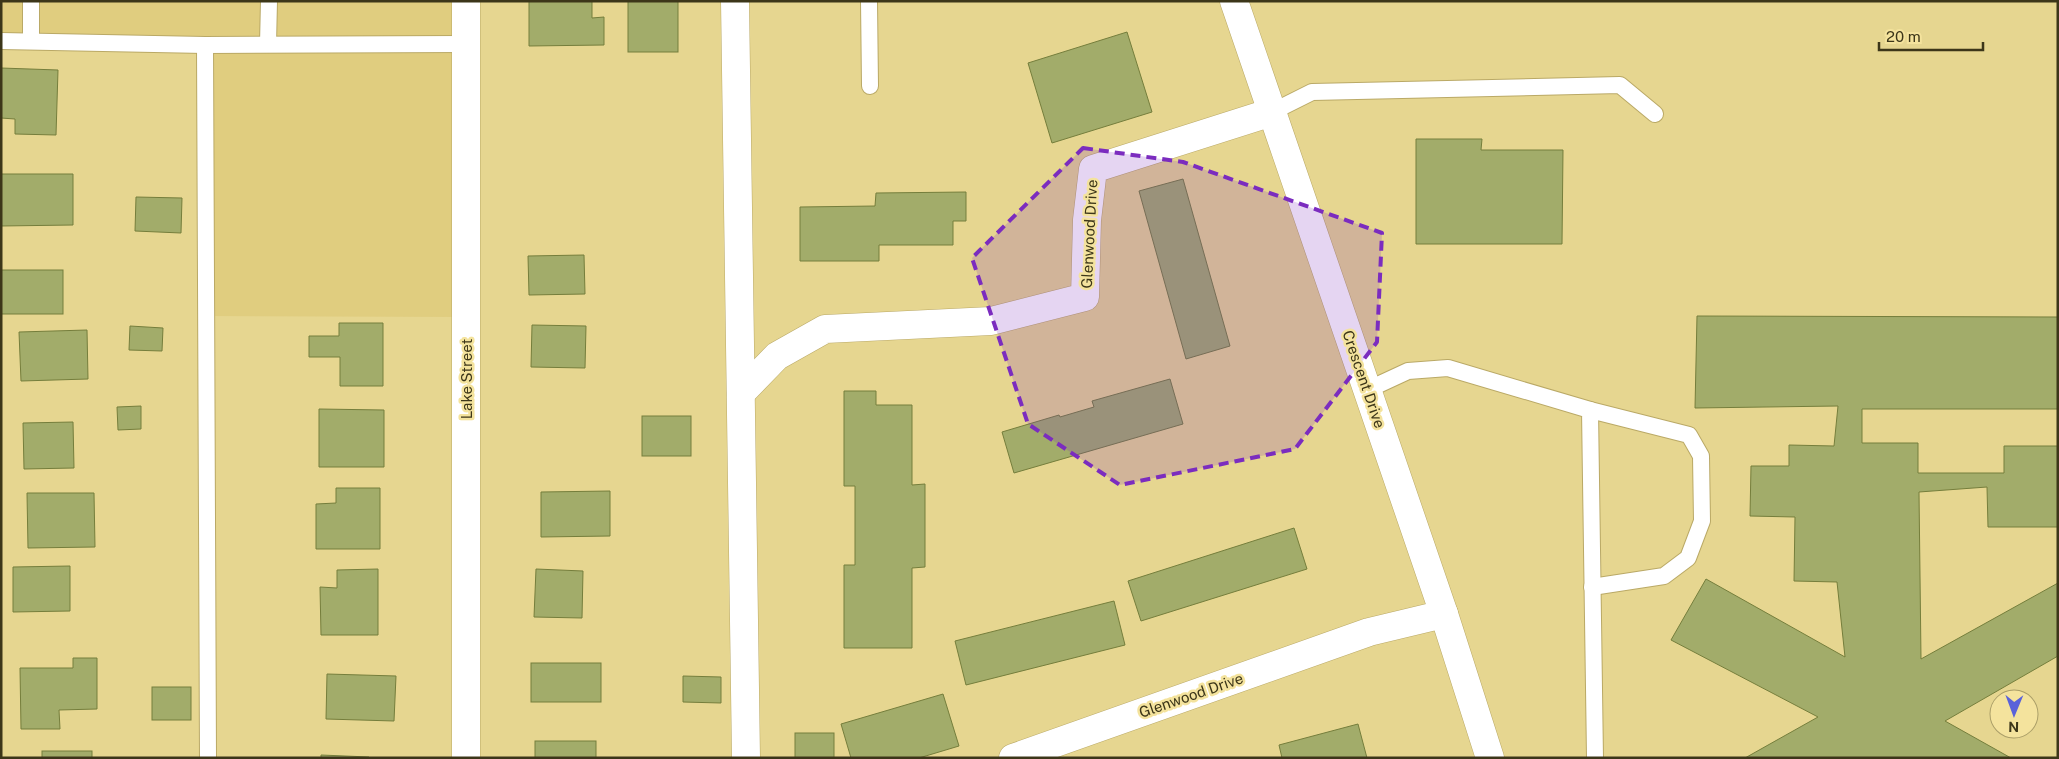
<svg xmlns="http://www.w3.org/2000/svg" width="2059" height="759" font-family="'Public Sans',sans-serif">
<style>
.built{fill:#e0cd7f}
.building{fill:#a2ac6a;stroke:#757e3c}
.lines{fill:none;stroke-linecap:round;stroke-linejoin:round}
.lane-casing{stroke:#baa966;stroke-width:18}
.street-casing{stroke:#baa966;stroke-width:29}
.lane{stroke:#fff;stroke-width:16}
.street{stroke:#fff;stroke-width:28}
.marked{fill:#7b2cbf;fill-opacity:0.2;stroke:#7b2cbf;stroke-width:4;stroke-dasharray:10 6;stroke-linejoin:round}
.labels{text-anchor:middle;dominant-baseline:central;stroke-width:5;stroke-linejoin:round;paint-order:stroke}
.street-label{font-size:15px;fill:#3c3619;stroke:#f4e39d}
</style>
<rect width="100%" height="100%" fill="#e6d690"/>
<polygon class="built" points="1,1 466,1 466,317 206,316 204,45 1,41"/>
<g class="building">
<polygon points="529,1 592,1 592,18 604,17 604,45 529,46"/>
<rect x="628" y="1" width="50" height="51"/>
<polygon points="1127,32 1152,112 1052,143 1028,63"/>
<polygon points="1,68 58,70 56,135 15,134 15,119 1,118"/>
<polygon points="1416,139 1482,139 1481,150 1563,150 1562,244 1416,244"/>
<polygon points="1,174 73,174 73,225 1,226"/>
<polygon points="1183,179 1230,346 1186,359 1139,191"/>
<polygon points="966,192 966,221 953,221 953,245 879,245 879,261 800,261 800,207 875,206 876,193"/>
<polygon points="136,197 182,198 181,233 135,231"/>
<polygon points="584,255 585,294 529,295 528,256"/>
<rect x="1" y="270" width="62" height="44"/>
<polygon points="1697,316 2058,317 2058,409 1862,409 1862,443 1918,443 1918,473 2004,473 2004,446 2058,446 2058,527 1988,527 1987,487 1919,492 1921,659 2058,583 2058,656 1945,721 2011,758 1745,758 1818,717 1671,640 1706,579 1845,657 1837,582 1794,581 1795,517 1750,516 1751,466 1789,466 1789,445 1834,446 1838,406 1695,408"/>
<polygon points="339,323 383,323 383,386 340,386 340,357 309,357 309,336 339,336"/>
<polygon points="532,325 586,326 585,368 531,367"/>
<polygon points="130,326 163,328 162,351 129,350"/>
<polygon points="87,330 88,379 21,381 19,332"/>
<polygon points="1170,379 1183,424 1014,473 1002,432 1059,415 1060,417 1094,407 1092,401"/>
<polygon points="844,391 876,391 876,405 912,405 912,485 925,484 925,567 912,568 912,648 844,648 844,565 855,565 855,486 844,486"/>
<polygon points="141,406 141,429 118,430 117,407"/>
<polygon points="319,409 384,410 384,467 319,467"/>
<rect x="642" y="416" width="49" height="40"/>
<polygon points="73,422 74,468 24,469 23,423"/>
<polygon points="336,488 380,488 380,549 316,549 316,504 336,503"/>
<polygon points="610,491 610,536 541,537 541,492"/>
<polygon points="27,493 94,493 95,547 28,548"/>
<polygon points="1294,528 1307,569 1141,621 1128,581"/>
<polygon points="70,566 70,611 13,612 13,567"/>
<polygon points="378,569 378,635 321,635 320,587 337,588 337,570"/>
<polygon points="536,569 583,571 582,618 534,617"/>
<polygon points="1114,601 1125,645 966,685 955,641"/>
<polygon points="73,658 97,658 97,709 59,710 60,729 21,729 20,668 73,668"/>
<rect x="531" y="663" width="70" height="39"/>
<polygon points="327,674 396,676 394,721 326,719"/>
<polygon points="683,676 721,677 721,703 683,702"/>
<rect x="152" y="687" width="39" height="33"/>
<polygon points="943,694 959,746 919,758 851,758 841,724"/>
<polygon points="1358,724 1367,758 1282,758 1279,745"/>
<rect x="795" y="733" width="39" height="25"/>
<rect x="535" y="741" width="61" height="17"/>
<rect x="42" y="751" width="50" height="7"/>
<polygon points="321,755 369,757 368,758 321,758"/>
</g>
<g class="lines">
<g class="lane-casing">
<g id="lane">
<polyline points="31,1 31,41"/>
<polyline points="869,1 870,86"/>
<polyline points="1,41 205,45 465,44"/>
<polyline points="268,44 269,1"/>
<polyline points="205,45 208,758"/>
<polyline points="1272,112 1312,92 1620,85 1655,114"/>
<polyline points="1367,390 1408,371 1448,368 1590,410 1595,758"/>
<polyline points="1590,410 1689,435 1701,456 1702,521 1688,558 1664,576 1592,587"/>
</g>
</g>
<g class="street-casing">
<g id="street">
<polyline points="466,1 466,758"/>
<polyline points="735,1 746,758"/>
<polyline points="1234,1 1444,614 1490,758"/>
<polyline points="741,393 777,356 825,329 991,321 1085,297 1087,220 1093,169 1272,112"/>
<polyline points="1013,758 1369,632 1444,614"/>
</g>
</g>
<use href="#lane" class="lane"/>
<use href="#street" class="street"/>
</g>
<path class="marked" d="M1083,148L1183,162L1382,233L1377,342L1295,449L1120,485L1028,424L972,258Z"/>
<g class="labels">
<g class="street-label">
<text transform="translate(1089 234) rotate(-87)">Glenwood Drive</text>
<text transform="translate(466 379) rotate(-90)">Lake Street</text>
<text transform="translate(1364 379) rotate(71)">Crescent Drive</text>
<text transform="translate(1191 695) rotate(-19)">Glenwood Drive</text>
</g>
</g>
<rect width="2059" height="759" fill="none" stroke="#3c3619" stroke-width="5"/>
<g transform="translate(2014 714) rotate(181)"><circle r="24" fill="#f4e39d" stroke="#aa9e68"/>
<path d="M0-4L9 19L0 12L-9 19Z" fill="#5a62d9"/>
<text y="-8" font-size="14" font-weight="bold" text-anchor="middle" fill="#3c3619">N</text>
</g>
<path d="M1879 42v8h104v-8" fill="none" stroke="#3c3619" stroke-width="2.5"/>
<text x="1886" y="42" font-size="15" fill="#3c3619" stroke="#f4e39d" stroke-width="4" paint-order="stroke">20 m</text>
</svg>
